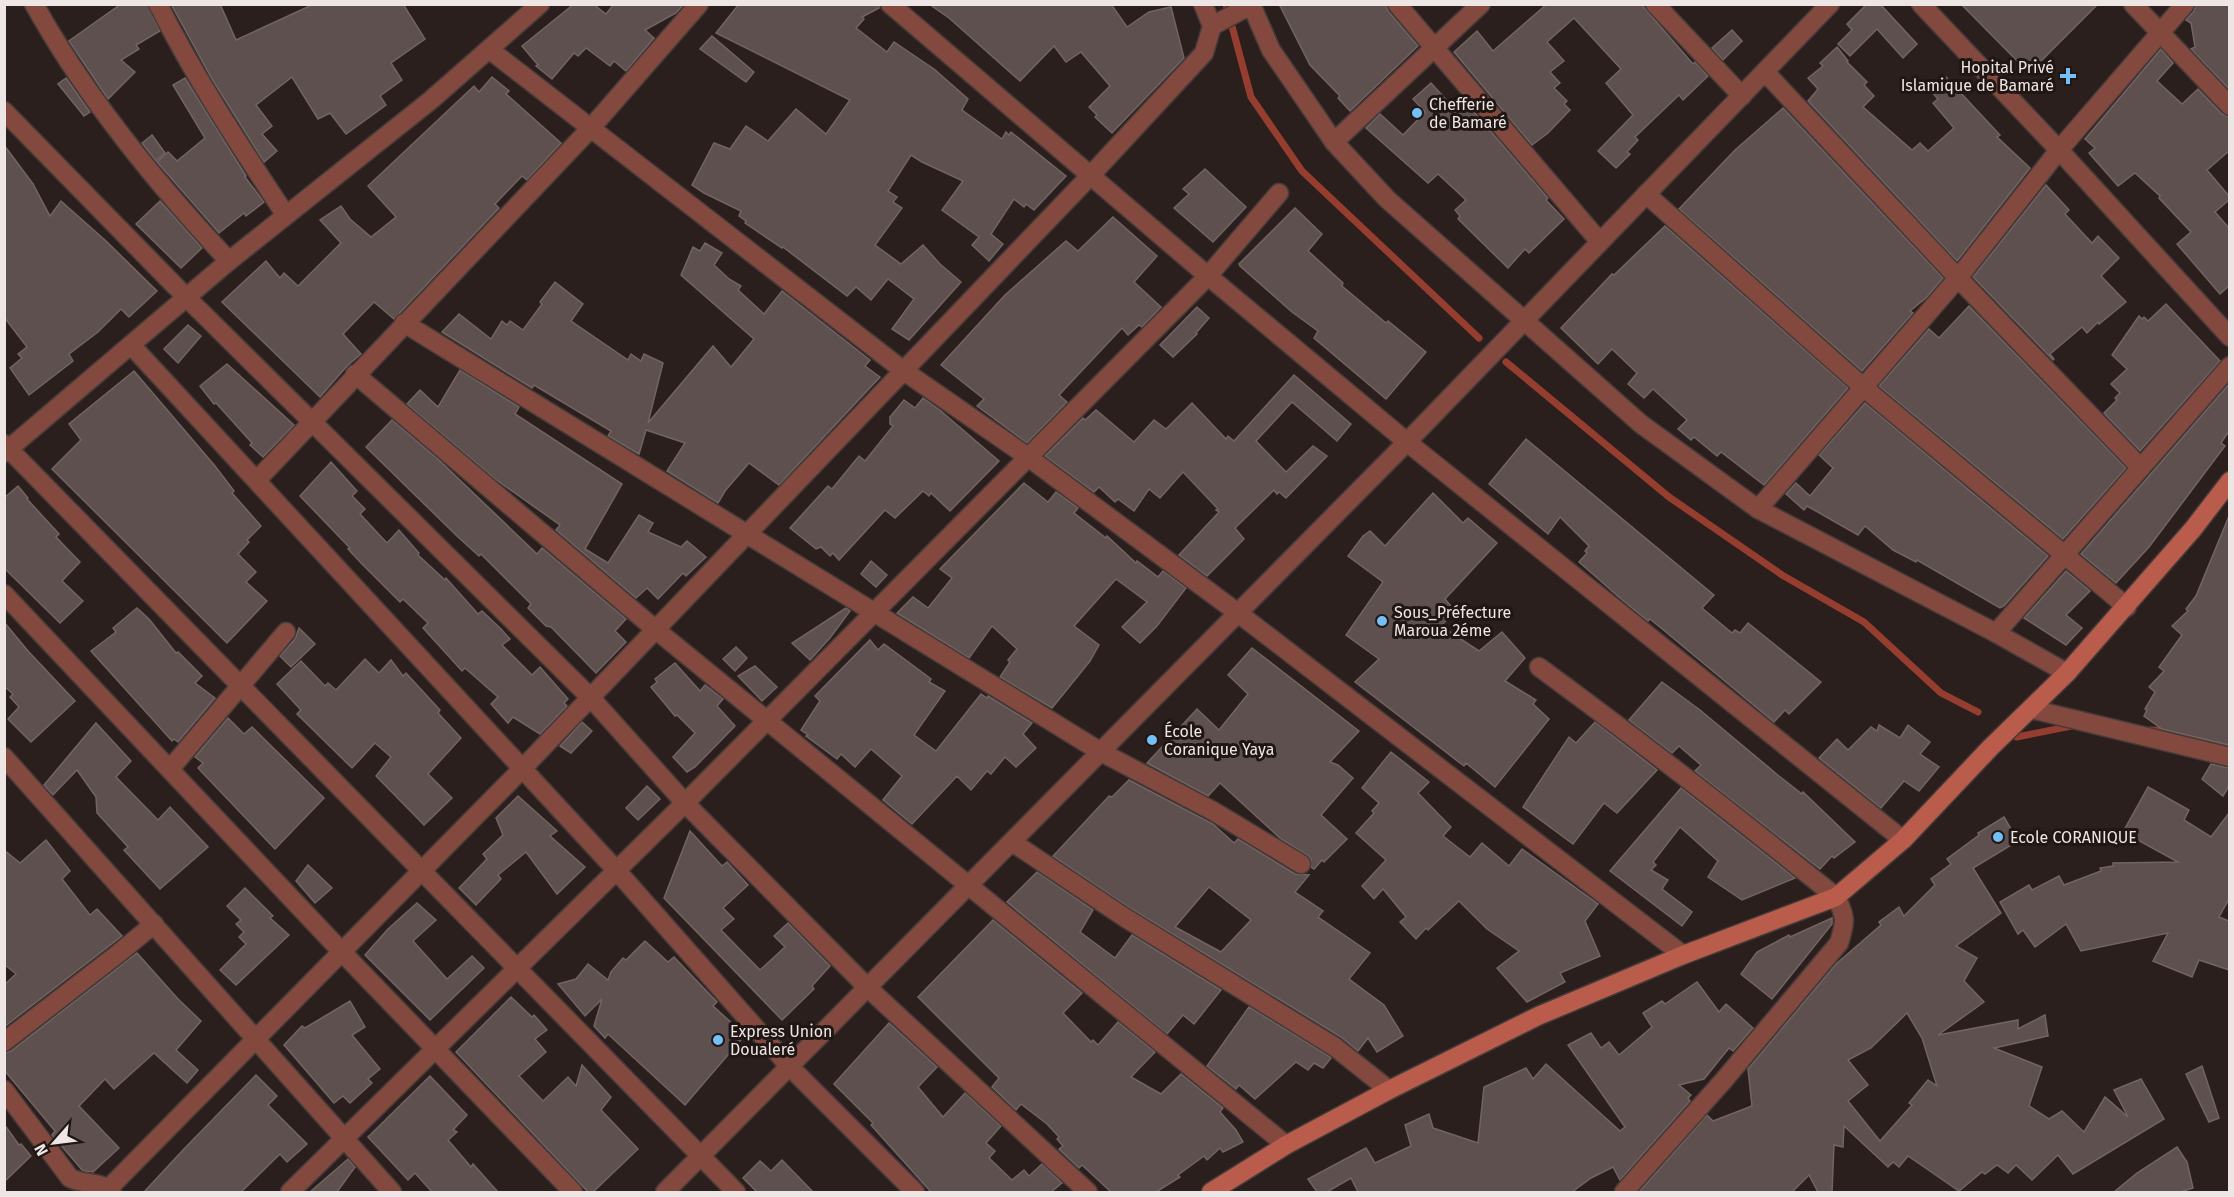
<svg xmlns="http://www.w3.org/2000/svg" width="2234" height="1197" font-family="'Fira Sans',sans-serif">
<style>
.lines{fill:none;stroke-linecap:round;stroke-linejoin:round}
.stream{stroke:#953d2f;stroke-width:7}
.building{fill:#5d504e;stroke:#726462;stroke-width:1.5;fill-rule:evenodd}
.street-casing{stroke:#453b39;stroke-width:21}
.secondary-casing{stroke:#453b39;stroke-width:21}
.street{stroke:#83493e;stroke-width:18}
.secondary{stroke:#b95c4c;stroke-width:18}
.poi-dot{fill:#75c0f6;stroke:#201614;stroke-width:2}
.labels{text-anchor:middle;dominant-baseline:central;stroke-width:6;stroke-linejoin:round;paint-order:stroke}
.poi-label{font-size:16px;fill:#eee6e5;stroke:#201614;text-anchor:start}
</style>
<rect width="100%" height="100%" fill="#2a1f1d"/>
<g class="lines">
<g class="stream">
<polyline points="1226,4 1251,97 1302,171 1479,338"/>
<polyline points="1506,362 1669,497 1782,575 1864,622 1941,693 1978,712"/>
<polyline points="2150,730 2167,731 2230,747"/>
<polyline points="2017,737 2076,725"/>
</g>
</g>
<g class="building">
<polygon points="121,4 147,4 160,31 136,45 139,49 121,60 135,72 108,99 69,41"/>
<polygon points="171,4 220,4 236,40 314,4 403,4 425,39 391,63 402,80 380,96 386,105 346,134 330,113 318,119 292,77 256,105 272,126 262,134 277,151 264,162 212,79"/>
<polygon points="574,4 593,4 606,14 614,4 684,4 676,13 645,30 654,38 626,71 614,61 610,66 586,48 578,56 574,53 552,79 536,66 538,65 522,46"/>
<polygon points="739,4 879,4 879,8 862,17 864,19 856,28 887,52 894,42 934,69 968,99 962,110 1002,139 1006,132 1009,135 1011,132 1066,176 1034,210 1026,204 1024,207 1014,199 991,234 1003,244 989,261 972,245 979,237 942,210 963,181 922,162 911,155 888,191 897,197 893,202 902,208 875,245 901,264 923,245 940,264 961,282 909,340 892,329 914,299 888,279 871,300 856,287 847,296 783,247 782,248 745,223 746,221 739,216 741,211 704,193 692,185 714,143 730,149 746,126 768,141 796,109 826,134 850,100 716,33"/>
<polygon points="929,4 1111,4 1127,27 1149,12 1171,7 1184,58 1112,133 1095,117 1097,115 1089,107 1110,86 1081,52 1066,62 1054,46 1020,81 949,18"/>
<polygon points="1279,4 1386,4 1388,11 1418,46 1350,111 1338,98 1340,96 1310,65"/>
<polygon points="1547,4 1641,4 1693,64 1695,62 1708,76 1683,100 1679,95 1635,137 1638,140 1627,152 1630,154 1616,168 1598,151 1633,115 1606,83 1621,69 1574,18 1547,42 1564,61 1550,72 1560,83 1554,88 1567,101 1564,104 1570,110 1548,133 1532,145 1454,52 1477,31 1493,51"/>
<polygon points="1867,4 1880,4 1917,44 1903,58 1877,29 1850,56 1838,44 1852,30 1847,24"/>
<polygon points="1961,4 2098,4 2029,73"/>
<polygon points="2196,4 2229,4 2229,89 2191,49 2195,47 2191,23 2186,20 2194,11"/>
<polygon points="1732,30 1742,41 1723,60 1712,48"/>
<polygon points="712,36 754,72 746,82 700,49"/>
<polygon points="1837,47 1848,61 1847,62 1867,82 1864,85 1874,96 1863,107 1912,150 1920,143 1928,151 1954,128 1933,103 1938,99 1931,91 1946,77 2000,135 1997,137 2030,168 1957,261 1808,101 1818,89 1808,78 1823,66 1820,63"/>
<polygon points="2161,49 2173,63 2157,81 2182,104 2198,89 2222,114 2229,117 2229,151 2207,170 2229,196 2229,200 2215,212 2229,228 2229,286 2220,294 2177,244 2191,232 2159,198 2160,196 2135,173 2118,186 2089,153 2095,148 2085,139"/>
<polygon points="492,77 509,91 506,94 561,143 527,180 522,176 495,204 499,208 394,319 374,302 343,334 361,354 347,366 320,397 222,302 266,261 280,278 284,273 298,286 341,243 320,220 341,206 350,219 371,237 396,217 368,186 474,86 479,92"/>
<polygon points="66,78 90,112 84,116 58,84"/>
<polygon points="185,78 246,176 245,177 264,202 246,216 244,213 219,233 157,162 168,152 177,161 205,138 173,85"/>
<polygon points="1431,83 1459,114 1469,106 1548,198 1546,200 1564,219 1529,253 1525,249 1508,268 1458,219 1460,216 1455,210 1466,200 1438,174 1428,183 1366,128 1380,114 1403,135 1425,112 1413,99"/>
<polygon points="1783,108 1943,278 1926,298 1910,311 1913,313 1862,371 1679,209 1735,150"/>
<polygon points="152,135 165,153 156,161 142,143"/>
<polygon points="4,145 33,184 50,216 61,201 106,241 157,291 129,317 121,309 98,332 69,354 73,361 29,395 10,368 22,358 18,354 27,347 4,317"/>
<polygon points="1205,169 1246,207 1213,242 1174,208 1189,194 1183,189"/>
<polygon points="2046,185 2069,210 2065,214 2092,243 2098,236 2119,258 2101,276 2126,302 2099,324 2098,322 2087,333 2082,327 2050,354 2054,359 2053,360 1973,277"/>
<polygon points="160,201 202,248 181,268 136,224"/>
<polygon points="1295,208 1322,234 1308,251 1343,283 1342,286 1386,323 1388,321 1426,352 1386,399 1314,338 1318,331 1292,312 1240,266 1239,264"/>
<polygon points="1113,217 1157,256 1134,282 1161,307 1142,327 1139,325 1128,335 1122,328 1059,395 1067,402 1027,443 977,406 984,399 941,365 1005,295 1066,241 1078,251"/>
<polygon points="1665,226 1848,388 1764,485 1721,452 1717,456 1694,437 1691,440 1678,429 1687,420 1653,389 1644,398 1628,384 1637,373 1612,349 1598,364 1561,328 1612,274 1614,275"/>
<polygon points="705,243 722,253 714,265 729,279 741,286 738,290 764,314 782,291 870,360 865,366 880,377 779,485 749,463 725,491 718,503 667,471 685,443 646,430 639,454 608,436 611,431 534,385 532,388 442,332 459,314 491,339 502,321 507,325 510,321 523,330 542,304 540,302 555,282 583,304 571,321 628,360 631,354 641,361 644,354 663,363 648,423 713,346 731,367 754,339 681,275 693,247 700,251"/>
<polygon points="2166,304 2220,361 2140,451 2104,413 2117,400 2115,398 2120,393 2111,384 2127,369 2112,355 2139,316 2142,319 2144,317 2148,321"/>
<polygon points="1969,306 2126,468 2063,539 1879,386 1929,329 1939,338"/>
<polygon points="1197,307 1209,318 1196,333 1197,334 1173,357 1160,345"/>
<polygon points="188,325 201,336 178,363 164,349"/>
<polygon points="227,364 294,425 263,457 250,445 252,443 216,403 214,404 200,386"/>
<polygon points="460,370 519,407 515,414 622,484 585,549 608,563 639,515 653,523 648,532 681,547 687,541 706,557 686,576 683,573 658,599 647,588 636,598 556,530 560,525 495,479 407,404 420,390 438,407"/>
<polygon points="134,371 215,466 234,491 232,493 261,526 247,540 249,542 238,554 256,572 246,582 267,601 227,643 52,469 81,440 69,424"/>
<polygon points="1294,375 1351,424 1337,441 1292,402 1256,441 1286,472 1313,446 1327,456 1286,498 1279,492 1277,494 1274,490 1235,528 1244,539 1207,576 1179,555 1219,512 1216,510 1218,509 1183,472 1160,498 1149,489 1134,511 1118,499 1115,502 1099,487 1094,492 1045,456 1083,418 1085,420 1096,410 1134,442 1154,420 1166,429 1192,403 1226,439 1228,436 1234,441"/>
<polygon points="2229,384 2229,431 2221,443 2225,446 2149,547 2116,583 2081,554"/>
<polygon points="923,398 941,411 999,461 950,511 931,493 929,496 923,491 895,518 885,510 839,560 833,553 830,556 821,547 816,549 790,528 828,486 832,489 859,456 865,461 893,426 890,424 890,417 904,400 915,408"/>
<polygon points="1865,403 2048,556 2004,606 2000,608 1917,560 1916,562 1893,550 1865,526 1858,535 1807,506 1804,510 1786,494 1796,483 1810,496 1833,468 1819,455"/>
<polygon points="392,420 439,460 537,554 542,548 626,619 615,631 626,642 596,673 551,627 546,626 528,608 531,604 481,554 479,556 458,537 366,447"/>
<polygon points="1526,439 1714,595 1702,608 1732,633 1735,630 1740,633 1748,623 1821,682 1789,714 1785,710 1774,722 1661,628 1650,619 1648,621 1620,598 1579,562 1587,553 1585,551 1589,546 1560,517 1548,534 1489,484"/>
<polygon points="331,462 357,491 352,496 365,509 360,514 387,543 399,530 419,553 418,555 445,580 446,578 478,614 482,611 501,629 510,639 502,645 532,675 540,667 568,699 564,703 567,706 540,734 513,717 508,723 491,704 498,697 465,668 462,671 423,628 428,623 403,599 400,602 361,563 348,549 350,548 300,496"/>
<polygon points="1024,483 1048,502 1056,492 1078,508 1074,513 1106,538 1107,536 1136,563 1137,561 1158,577 1163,571 1186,588 1157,626 1140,643 1122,627 1147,602 1116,579 1074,626 1099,645 1090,661 1052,708 1000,677 1010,662 1008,660 1017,649 992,626 969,658 897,613 913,597 928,608 952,578 940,569"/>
<polygon points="18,486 28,498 27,499 59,534 56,537 80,562 62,581 83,601 60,623 4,568 4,498"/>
<polygon points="1433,493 1463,523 1468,518 1497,543 1445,599 1455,611 1441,626 1479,651 1502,632 1525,658 1505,681 1536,700 1533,704 1549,719 1495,787 1466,763 1464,766 1355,682 1379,659 1346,635 1383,582 1348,556 1363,536 1370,531 1385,546"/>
<polygon points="2229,516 2229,745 2162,729 2144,716 2147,710 2145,709 2155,692 2149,687 2164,671 2159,667 2182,635 2172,626 2188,611 2186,609 2196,596"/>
<polygon points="871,561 887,575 876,587 861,574"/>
<polygon points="2066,571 2090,591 2066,615 2082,628 2066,645 2024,618"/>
<polygon points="137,608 149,619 176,653 178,652 202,676 195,683 215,698 178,742 174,739 172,741 91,651 116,632 113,628"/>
<polygon points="846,608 850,611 830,638 810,660 792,643"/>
<polygon points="4,622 28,651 75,701 31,742 8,719 19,707 10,697 13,694 4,686"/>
<polygon points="299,628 315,644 291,667 280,656 295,639"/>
<polygon points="870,640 878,650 884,644 931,679 929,682 945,691 914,735 936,751 981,694 987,698 988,696 1032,723 1023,734 1036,748 1016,767 1005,757 991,774 987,771 971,790 957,776 912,824 883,800 902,776 871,749 855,767 841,754 837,759 806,736 808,735 801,730 820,701 815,696"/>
<polygon points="736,647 747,658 735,671 723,659"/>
<polygon points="1252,648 1359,731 1330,762 1338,765 1353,778 1321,815 1347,839 1324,862 1322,860 1314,869 1311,867 1311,859 1307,855 1281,839 1220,783 1208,796 1147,763 1197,709 1219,730 1248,694 1228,675"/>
<polygon points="365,659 379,673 391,660 403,676 406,673 440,710 438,713 461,738 428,774 452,798 424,825 376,776 391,757 375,743 352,768 297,714 301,710 277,684 301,661 325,686 328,683 336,690"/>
<polygon points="675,663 700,691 705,685 723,699 717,706 735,726 695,767 687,772 673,757 695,733 677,715 675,716 651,687 657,682 655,679"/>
<polygon points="755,666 777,687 762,701 738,676"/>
<polygon points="1662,682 1700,710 1779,776 1802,794 1803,792 1855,842 1834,858 1832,856 1820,869 1695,771 1701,765 1679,746 1672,753 1629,720"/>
<polygon points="228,718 244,734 252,727 324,798 275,849 198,768 203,763 195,757"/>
<polygon points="582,722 592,731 571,753 560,746"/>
<polygon points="1595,722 1657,770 1617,813 1604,803 1573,844 1523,807 1569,737 1576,743"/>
<polygon points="96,723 131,761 116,777 158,820 170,807 208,847 160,889 124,850 128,847 97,813 96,797 77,770 53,795 44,785"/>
<polygon points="1879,725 1900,738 1908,725 1930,742 1920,754 1939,767 1919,791 1904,781 1881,808 1819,758 1837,739 1848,750 1871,727 1877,731"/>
<polygon points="1391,752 1429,782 1418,793 1451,827 1443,836 1470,857 1482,843 1509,866 1522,849 1598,904 1585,921 1600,956 1560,973 1565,982 1527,1002 1497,968 1519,951 1487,929 1459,901 1428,930 1426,928 1416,939 1400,922 1406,917 1383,889 1374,899 1362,886 1386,860 1356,833 1374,813 1372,811 1379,803 1362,788"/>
<polygon points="2211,764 2229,768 2229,786 2223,796 2202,779"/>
<path d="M1129,780L1213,824L1234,843L1238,839L1295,874L1309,875L1295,892L1323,911L1318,917L1370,953L1349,979L1384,1005L1403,1036L1377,1052L1368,1038L1358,1051L1341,1037L1130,908L1053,856L1109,796L1112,797ZM1209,887L1251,920L1221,952L1175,927Z"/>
<polygon points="647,786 660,799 638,820 626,808"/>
<polygon points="2148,787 2189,810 2184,820 2211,837 2229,813 2229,899 2219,917 2229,921 2229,970 2199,960 2192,977 2153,961 2168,933 2081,951 2066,924 2035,947 2023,930 2018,934 2000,902 2029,885 2032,890 2059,876 2064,885 2101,871 2100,868 2113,866 2113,863 2178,862 2123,832"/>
<polygon points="1681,788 1756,847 1795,878 1742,900 1708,877 1718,861 1680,827 1653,862 1656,865 1651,870 1668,880 1662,889 1692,912 1682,926 1610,871"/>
<polygon points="518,796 557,831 550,836 585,867 557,894 526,852 498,875 501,879 476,905 459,888 487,859 483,854 503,835 496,818"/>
<path d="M2004,817L2018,841L1973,868L2001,913L1956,946L1977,958L1964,981L1984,1002L1938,1035L2018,1020V1029L2045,1015L2048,1036L1994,1048L2042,1067L2029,1106L2049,1119L2062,1111L2084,1132L2105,1097L2128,1117L2114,1090L2141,1079L2164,1119L2073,1174L2058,1155L2032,1180L2016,1165L2008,1173L1997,1165L1985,1174L1982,1172L1959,1191L1908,1156L1899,1167L1893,1162L1888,1167L1844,1126L1843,1147L1834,1145L1832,1192H1818L1809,1175L1792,1192H1639L1707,1115L1713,1121L1752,1106L1748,1069L1836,964L1881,925L1879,922L1899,907L1904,916L1935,885L1931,879L1951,864L1947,859L1979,835L1978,833ZM1907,1013L1922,1038L1937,1086L1928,1080L1909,1103L1912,1105L1880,1141L1848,1101L1868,1085L1848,1060L1871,1048Z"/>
<polygon points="690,831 722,866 727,862 748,885 723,908 734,919 721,930 760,970 785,947 774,936 788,923 830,966 812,986 814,989 782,1020 664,898"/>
<polygon points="46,840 70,871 62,879 90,915 97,909 122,936 4,1027 4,985 16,974 4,964 4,850 20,863"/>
<polygon points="308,865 332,888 315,903 296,881"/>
<polygon points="1037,872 1093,910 1080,932 1115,958 1132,935 1221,990 1194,1024 1183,1015 1167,1034 1007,902"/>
<polygon points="245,888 273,916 270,918 289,935 236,985 220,970 246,944 239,937 244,932 236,924 241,920 227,906"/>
<polygon points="417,903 436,920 413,941 439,970 447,979 472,956 484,968 430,1020 365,955 388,929"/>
<polygon points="1832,918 1832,924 1772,999 1741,974 1757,952 1789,935 1790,937"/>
<polygon points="993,920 1082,993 1063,1013 1091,1042 1093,1040 1098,1045 1118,1022 1155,1052 1131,1077 1161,1094 1181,1074 1223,1108 1220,1112 1236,1130 1243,1142 1223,1152 1220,1148 1207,1160 1204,1156 1178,1175 1180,1177 1156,1192 1111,1192 1082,1165 1079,1168 1059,1149 1063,1146 1057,1139 1059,1137 1047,1124 1021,1104 1016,1110 992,1087 999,1078 918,997"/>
<polygon points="645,941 668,962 674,957 717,1002 713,1006 745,1035 685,1105 608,1034 605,1038 594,1026 602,999 585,1016 558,984 576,979 588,964 608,980 611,972 623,958 626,960"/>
<polygon points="137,953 178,999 201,1021 176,1050 198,1070 187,1083 154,1053 114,1089 105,1079 79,1106 119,1148 93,1172 83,1171 52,1135 55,1131 4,1070 4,1053 11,1051"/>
<polygon points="1697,982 1719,1012 1726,1004 1753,1028 1733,1051 1729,1048 1704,1079 1679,1085 1691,1095 1688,1098 1690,1101 1620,1180 1613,1167 1591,1178 1572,1192 1358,1192 1351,1178 1327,1192 1317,1192 1308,1179 1366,1148 1375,1163 1411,1146 1405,1125 1429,1114 1433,1128 1478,1143 1484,1087 1526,1068 1533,1079 1546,1064 1620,1131 1625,1127 1568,1045 1591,1033 1601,1048 1609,1042 1619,1055 1652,1027 1643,1013 1662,1001 1665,1004"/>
<polygon points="511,997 532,1017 534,1015 547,1030 535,1039 546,1052 519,1076 543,1101 568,1077 576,1086 582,1065 611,1097 601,1110 638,1149 593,1192 588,1192 456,1052"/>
<polygon points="350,1001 365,1027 352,1035 380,1069 368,1079 372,1083 350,1103 343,1096 334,1103 284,1045 302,1026 305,1028"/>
<polygon points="1249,1007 1329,1056 1331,1058 1323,1068 1314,1063 1308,1070 1296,1062 1255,1099 1239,1085 1236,1089 1207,1066"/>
<polygon points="889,1023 937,1067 918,1087 943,1117 965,1093 1001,1126 986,1143 995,1151 989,1158 1012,1180 1024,1170 1029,1176 1042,1164 1062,1183 1051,1192 931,1192 871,1125 873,1123 834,1084"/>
<polygon points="2202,1066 2219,1118 2209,1122 2186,1074"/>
<polygon points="256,1075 277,1096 268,1105 307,1144 287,1162 280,1154 241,1192 144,1192 183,1150"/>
<polygon points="430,1076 467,1115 453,1130 457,1132 448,1140 471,1167 473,1164 498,1192 432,1192 415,1173 408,1180 368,1137"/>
<polygon points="4,1124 19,1145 21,1144 31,1156 4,1182"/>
<polygon points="2177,1147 2187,1162 2193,1188 2180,1192 2114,1192 2137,1173"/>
<polygon points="348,1159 355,1167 337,1192 310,1192"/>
<polygon points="782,1160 813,1192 757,1192 743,1178 760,1161 771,1171"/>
</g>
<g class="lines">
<g class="street-casing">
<g id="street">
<path d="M34,4C86,98 156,183 229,261"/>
<path d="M158,4C195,78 240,146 285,214"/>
<polyline points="890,4 1208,276 1407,442 1903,840"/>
<polyline points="1251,4 1271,50 1334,142 1387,199 1641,424 1758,509 1996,633 2067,673"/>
<polyline points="1397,4 1600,242"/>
<polyline points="1655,4 1742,96"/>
<polyline points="1921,4 2059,150 2230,337"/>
<polyline points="2133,4 2230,106"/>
<polyline points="1212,26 1253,4"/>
<polyline points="490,50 904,371 1028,457 1238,613 1683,955"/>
<polyline points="1766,73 1958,278 2141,468"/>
<polyline points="4,111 186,297 591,698 685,803 867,987 1088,1192"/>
<polyline points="1334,142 1481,4"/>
<polyline points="1646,194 1863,387 2127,607"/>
<polyline points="404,323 1101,752 1213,811 1301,864"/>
<polyline points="131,345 617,871 790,1067 915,1192"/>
<polyline points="355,374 655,629 1286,1145"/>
<polyline points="4,444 736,1192"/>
<polyline points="4,453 229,261 431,100 540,4"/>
<polyline points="257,480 590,129 699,4"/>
<polyline points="1758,509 1958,278 2059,150 2185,4"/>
<polyline points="4,594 342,952 573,1192"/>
<polyline points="1996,633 2230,366"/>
<path d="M1539,667C1640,741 1739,818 1836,897C1846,917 1846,921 1839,943L1724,1080L1624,1192"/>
<polyline points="2031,709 2230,757"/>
<polyline points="4,757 392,1192"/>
<polyline points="170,769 286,632"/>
<polyline points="1012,842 1124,917 1335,1047 1389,1090"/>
<polyline points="4,1042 119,953 154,924"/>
<path d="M4,1090L70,1178C84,1185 101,1181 112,1192"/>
<polyline points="105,1192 521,770 1091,175 1204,53 1212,26 1203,4"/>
<polyline points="290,1192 685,803 1208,276 1279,193"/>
<polyline points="665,1192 1407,442 1830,4"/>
</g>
</g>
<g class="secondary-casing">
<polyline id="secondary" points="1211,1192 1286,1145 1389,1090 1538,1016 1683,955 1836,897 1903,840 1990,748 2067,673 2193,529 2230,481"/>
</g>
<use href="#street" class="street"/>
<use href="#secondary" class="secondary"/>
</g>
<g class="poi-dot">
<path d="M2065 67h6v6h6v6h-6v6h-6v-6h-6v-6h6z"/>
<circle cx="1417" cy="113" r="6"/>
<circle cx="1382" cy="621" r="6"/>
<circle cx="1152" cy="740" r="6"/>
<circle cx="1998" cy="837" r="6"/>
<circle cx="718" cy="1040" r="6"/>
</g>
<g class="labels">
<g class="poi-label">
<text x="2054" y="67" text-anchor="end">Hopital Privé<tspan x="2054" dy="18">Islamique de Bamaré</tspan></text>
<text x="1429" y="104">Chefferie<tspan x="1429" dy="18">de Bamaré</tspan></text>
<text x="1394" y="612">Sous_Préfecture<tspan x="1394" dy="18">Maroua 2éme</tspan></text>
<text x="1164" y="731">École<tspan x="1164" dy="18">Coranique Yaya</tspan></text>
<text x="2010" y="837">Ecole CORANIQUE</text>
<text x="730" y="1031">Express Union<tspan x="730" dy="18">Doualeré</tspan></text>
</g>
</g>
<rect width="2234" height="1197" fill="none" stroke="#eee6e5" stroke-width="12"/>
<g transform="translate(54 1143) rotate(242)" stroke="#201614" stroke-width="4.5" paint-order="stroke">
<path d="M0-4.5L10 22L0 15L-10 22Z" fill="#eee6e5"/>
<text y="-9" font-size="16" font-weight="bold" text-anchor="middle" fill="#eee6e5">N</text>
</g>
</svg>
